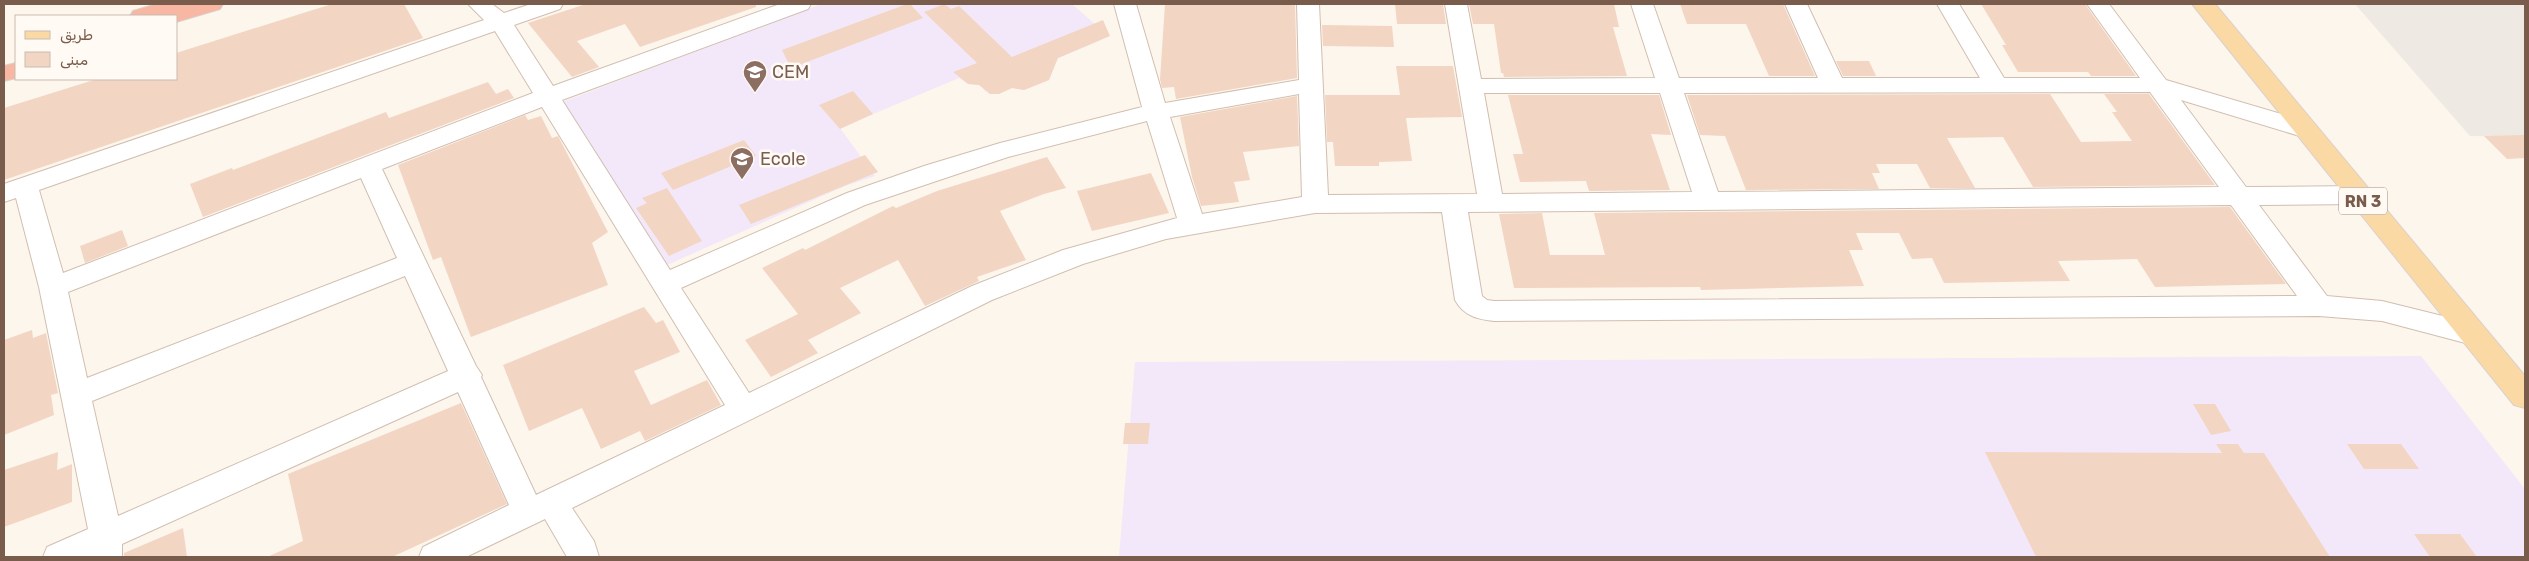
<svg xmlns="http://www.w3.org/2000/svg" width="2529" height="561" font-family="Rubik,Cairo,sans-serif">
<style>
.industrial{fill:#efe9e4}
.education{fill:#f3e8fa}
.building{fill:#f3d5c3}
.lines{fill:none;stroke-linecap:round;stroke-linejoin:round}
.minor-casing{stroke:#d1beb0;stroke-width:2}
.major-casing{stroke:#dad1cd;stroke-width:2}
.highway-casing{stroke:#dad1cd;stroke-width:2}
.minor{fill:#fff;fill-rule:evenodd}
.major{fill:#fbd9a5;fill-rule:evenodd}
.highway{fill:#f7b7a3;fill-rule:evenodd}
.labels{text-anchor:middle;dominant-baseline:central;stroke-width:5;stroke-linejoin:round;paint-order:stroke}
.shield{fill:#fffaf3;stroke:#a28b7f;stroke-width:1}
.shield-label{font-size:16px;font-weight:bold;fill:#7a5c4d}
.education-label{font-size:18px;fill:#785e54;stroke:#fffaf3;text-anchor:start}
</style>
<rect width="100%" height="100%" fill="#fdf6ec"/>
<polygon class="industrial" points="2355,4 2525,4 2525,137 2470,136"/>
<g class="education">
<polygon points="821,4 1072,4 1095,24 1097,37 1101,40 1028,71 1051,75 1049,80 1024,90 1012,88 999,94 990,94 984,90 983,85 968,84 959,78 840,128 875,176 845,186 667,265 560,103"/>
<polygon points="2421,356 2525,489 2525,557 1119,557 1135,362"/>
</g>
<g class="building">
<polygon points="332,4 404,4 423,38 4,180 4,108 97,79 176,79 176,53"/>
<polygon points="586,4 756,4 756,7 640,47 625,24 577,41 599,67 572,77 528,23"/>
<polygon points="907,4 910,4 923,18 791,68 782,50"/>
<polygon points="944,4 951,9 959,6 1012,57 1103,20 1110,36 1058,58 1049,80 1024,90 1012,88 999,94 990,94 979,85 968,84 953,72 977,63 924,12"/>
<polygon points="1165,4 1295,4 1297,78 1176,99 1174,87 1162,88 1160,79"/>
<polygon points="1395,4 1443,4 1446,24 1397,24"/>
<polygon points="1469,4 1614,4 1619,27 1613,27 1627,76 1504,77 1503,73 1501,73 1494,24 1473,24"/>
<polygon points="1680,4 1783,4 1815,76 1769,76 1746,24 1687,24"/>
<polygon points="1981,4 2085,4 2136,76 2091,76 2088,72 2018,72 2002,45 2006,45"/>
<polygon points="1322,25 1392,26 1394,47 1323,46"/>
<polygon points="1836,61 1869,61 1876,76 1843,76"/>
<polygon points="1396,66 1453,66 1462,117 1406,118 1412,161 1379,162 1379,166 1335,166 1333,142 1327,142 1325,95 1400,95"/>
<polygon points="488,82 496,94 508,89 514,98 203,217 190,184 232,168 233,170 386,112 389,118"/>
<polygon points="853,91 873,114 840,129 819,105"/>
<polygon points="2050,94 2081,142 2132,141 2112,112 2117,112 2104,94 2149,94 2215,185 2033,187 2003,137 1947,138 1975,188 1930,188 1917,164 1876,164 1880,173 1872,173 1879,189 1746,190 1725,136 1700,135 1687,95"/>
<polygon points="1508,95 1659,95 1671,135 1651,134 1670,190 1589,191 1586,181 1520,182 1513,154 1523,154"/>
<polygon points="1297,96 1299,146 1243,152 1250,180 1234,182 1239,202 1201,206 1192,177 1180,117"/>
<polygon points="525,115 528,120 541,116 552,138 558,136 608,232 592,243 608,285 471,337 441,257 433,260 398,165"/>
<polygon points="2525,135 2525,158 2507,159 2484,136"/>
<polygon points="744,140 756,156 673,190 661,173"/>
<polygon points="865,155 878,172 751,224 739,205"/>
<polygon points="1047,157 1066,188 1044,194 1000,211 1026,260 977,277 979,281 925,306 898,260 840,288 861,313 808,340 818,353 771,377 745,340 798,314 762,268 803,248 805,250 893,206 896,208 937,191"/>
<polygon points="1151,173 1169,213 1092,231 1077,191"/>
<polygon points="667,188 702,241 669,256 636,208 647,203 642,198"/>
<polygon points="2230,207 2286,284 2155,287 2137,259 2058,261 2070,281 1944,283 1932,258 1912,259 1899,233 1856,233 1863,250 1849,250 1864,286 1701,290 1700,287 1514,288 1499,214 1542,213 1550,255 1605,255 1594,213"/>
<polygon points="122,230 128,246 85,263 80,246"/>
<polygon points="644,307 656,323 663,320 680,352 634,371 651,405 707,380 721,405 645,441 640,431 601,449 582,408 529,431 503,365"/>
<polygon points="32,330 33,338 46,333 58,393 51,395 54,415 4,435 4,340"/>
<polygon points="461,403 507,504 392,557 267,557 303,541 288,474"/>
<polygon points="2193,404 2215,404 2231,431 2211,435"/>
<polygon points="1125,423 1150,423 1148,444 1123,444"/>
<polygon points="2216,444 2238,444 2244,453 2264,453 2330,557 2036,557 1985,452 2222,453"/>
<polygon points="2347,444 2401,444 2419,469 2364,469"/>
<polygon points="58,452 57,470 72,464 72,502 4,527 4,470"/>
<polygon points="183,528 187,557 124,557 124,553"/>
<polygon points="2414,534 2460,534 2477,557 2430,557"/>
</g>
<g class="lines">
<g class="minor-casing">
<path id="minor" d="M468,4H492L504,13L531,4H563L560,9L514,25L553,86L780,4H811L808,9L562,100L670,270L847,193L924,166L1000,143L1142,107L1114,4H1136L1165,103L1299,80L1297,4H1319L1328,195L1477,194L1445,4H1467L1481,79L1655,78L1631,4H1653L1679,78H1818L1785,4H1807L1842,78H1980L1937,4H1959L2004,78H2140L2087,4H2109L2166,80L2312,123L2315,129L2312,135L2303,137L2181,100L2246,187L2359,186L2368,189L2372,195L2368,201L2359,204L2259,205L2327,296L2382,301L2483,326L2487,334L2483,342L2473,345L2382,321L2319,316L1494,321C1477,319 1464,316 1455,300L1442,212L1315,213L1166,239L1083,264L992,300L572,508L594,541L599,557H567L545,519L466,557H419L423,547L509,505L458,392L122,544V557H43L47,547L88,529L39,287L16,198L4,202V184L484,20ZM495,31L533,93L63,273L39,190ZM2150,92L2219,187L1718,192L1684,93ZM1484,93H1660L1692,192L1502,194ZM1299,94L1302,197L1202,214L1170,117ZM542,107L725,405L536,495L481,377L482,375L476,366L382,169ZM1147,121L1177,218L1063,250L972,286L749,393L681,288L865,205L1008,157ZM361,178L397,258L87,378L68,292ZM2231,205L2297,296L1494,301L1487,300L1482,296L1468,212ZM405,276L448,371L118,516L92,401Z"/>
</g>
<g class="major-casing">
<polygon id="major" points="2192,4 2215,4 2525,376 2525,408 2514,405"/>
</g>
<g class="highway-casing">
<g id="highway">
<polygon points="157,4 223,4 220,9 176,22 176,16 130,16 133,11"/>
<polygon points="16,63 16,78 4,81 4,66"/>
</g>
</g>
<use href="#minor" class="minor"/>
<use href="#major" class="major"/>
<use href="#highway" class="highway"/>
</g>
<defs>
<g id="school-pin" transform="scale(1.25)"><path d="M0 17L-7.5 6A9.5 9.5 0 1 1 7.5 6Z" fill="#8d6e63" stroke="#fffaf3"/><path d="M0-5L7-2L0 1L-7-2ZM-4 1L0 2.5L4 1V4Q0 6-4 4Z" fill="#fff"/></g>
</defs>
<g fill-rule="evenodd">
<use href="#school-pin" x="755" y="72"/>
<use href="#school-pin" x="742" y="159"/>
</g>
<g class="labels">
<rect class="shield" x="2339" y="187.5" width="48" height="27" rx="4"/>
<g class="shield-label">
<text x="2363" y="201">RN 3</text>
</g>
<g class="education-label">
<text x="772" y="72">CEM</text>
<text x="760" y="159">Ecole</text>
</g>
</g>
<rect width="2529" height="561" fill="none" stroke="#7a5c4d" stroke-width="10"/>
<rect x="15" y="15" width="162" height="65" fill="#fffaf3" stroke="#cabbb1"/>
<rect x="25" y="31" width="25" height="8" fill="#fbd9a5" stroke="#cabbb1"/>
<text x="60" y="40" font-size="15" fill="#7a5c4d">طريق</text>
<rect x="25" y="52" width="25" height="15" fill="#f3d5c3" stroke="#cabbb1"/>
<text x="60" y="65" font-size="15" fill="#7a5c4d">مبنى</text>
</svg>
